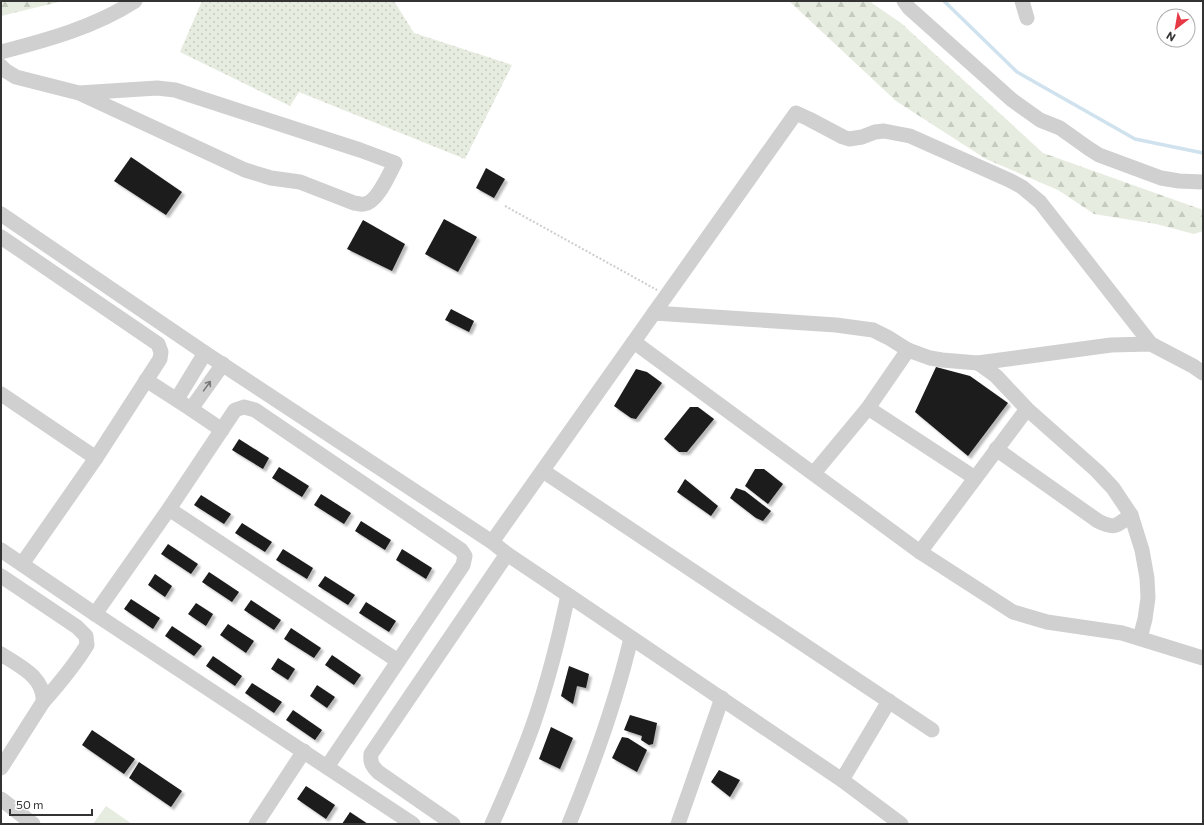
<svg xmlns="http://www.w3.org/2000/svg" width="1204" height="825" font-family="Commissioner,sans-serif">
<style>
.grass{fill:url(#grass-dots)}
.forest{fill:url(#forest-firs)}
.garden{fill:#e6ecdf}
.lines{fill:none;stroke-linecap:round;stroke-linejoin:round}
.stream{stroke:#cfe2ee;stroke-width:3.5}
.building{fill:#1a1a1a;filter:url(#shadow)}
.path{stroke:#cdcdcd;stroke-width:2;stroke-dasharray:2 2;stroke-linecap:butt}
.minor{stroke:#d0d0d0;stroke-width:15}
.oneway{stroke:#7a7a7a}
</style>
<defs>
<pattern id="grass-dots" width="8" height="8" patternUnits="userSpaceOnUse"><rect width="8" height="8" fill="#e6ecdf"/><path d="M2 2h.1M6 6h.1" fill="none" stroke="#c6cbc0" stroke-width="1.8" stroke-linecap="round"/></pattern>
<pattern id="forest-firs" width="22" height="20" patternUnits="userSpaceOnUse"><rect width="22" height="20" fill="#e6ecdf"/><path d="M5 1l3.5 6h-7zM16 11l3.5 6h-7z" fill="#c6cbc0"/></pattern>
<filter id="shadow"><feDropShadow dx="3" dy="3" stdDeviation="1" flood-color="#0004"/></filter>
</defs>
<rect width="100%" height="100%" fill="#fff"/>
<polygon class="grass" points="202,1 394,1 414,33 512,65 465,159 299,92 290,106 180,52"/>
<g class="forest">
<polygon points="1,1 63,1 1,16"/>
<polygon points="789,1 869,1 901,23 1043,153 1203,210 1203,231 1194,234 1156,224 1094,214 1058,190 986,159 896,101"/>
</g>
<polygon class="garden" points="106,806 132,824 93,824"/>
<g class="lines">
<polyline class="stream" points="944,1 1017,72 1135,139 1203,153"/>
</g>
<g class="building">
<polygon points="131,157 182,192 166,215 114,181"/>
<polygon points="486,168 505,179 494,198 476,188"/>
<polygon points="444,219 477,237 458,272 425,254"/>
<polygon points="363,220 405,244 392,271 347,249"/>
<polygon points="451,309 474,321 469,332 445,320"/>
<polygon points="936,367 970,376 1008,403 968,456 915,412"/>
<polygon points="636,369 647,372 662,383 636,419 631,418 614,406"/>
<polygon points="690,407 698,407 714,419 687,452 679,452 664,439"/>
<polygon points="239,439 269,458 263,469 232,450"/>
<polygon points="279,467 309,486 302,497 272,478"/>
<polygon points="755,469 764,469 783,484 768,504 745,486"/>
<polygon points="685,479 718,506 711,516 677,492"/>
<polygon points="736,488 745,491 771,511 763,521 756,518 730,498"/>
<polygon points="321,494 351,513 344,524 314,505"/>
<polygon points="201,495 231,514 224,524 194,505"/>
<polygon points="361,521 391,540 385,550 355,531"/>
<polygon points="242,523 272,542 265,552 235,533"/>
<polygon points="168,544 198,564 191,574 161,554"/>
<polygon points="283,549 313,568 307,579 276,560"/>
<polygon points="402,549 432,568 426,579 396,560"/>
<polygon points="209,572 239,592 232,602 202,582"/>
<polygon points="155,574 172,586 165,597 148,585"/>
<polygon points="325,576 355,595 348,605 318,586"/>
<polygon points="131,599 160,618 153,629 124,609"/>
<polygon points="251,600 281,620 274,630 244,610"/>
<polygon points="366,602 396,621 389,632 359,613"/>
<polygon points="196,603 213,614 206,626 188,614"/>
<polygon points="228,624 254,641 246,653 220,635"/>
<polygon points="172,626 202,646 194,656 165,636"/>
<polygon points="291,628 321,648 314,658 284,639"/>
<polygon points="332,655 361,675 354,685 325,665"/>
<polygon points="213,656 242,676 235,686 206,666"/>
<polygon points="278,658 295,669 288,680 271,669"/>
<polygon points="569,666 589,674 586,688 577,686 573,704 561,696"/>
<polygon points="252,683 282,702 274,713 245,693"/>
<polygon points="317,685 335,697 327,708 310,696"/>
<polygon points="293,710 322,730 315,740 286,720"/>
<polygon points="630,715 657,723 653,744 649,745 641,740 642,736 624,730"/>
<polygon points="551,727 573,738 560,769 539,759"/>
<polygon points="92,730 135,759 124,774 82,745"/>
<polygon points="622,737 628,738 647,750 637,772 612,758"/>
<polygon points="139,762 182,791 171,807 129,778"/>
<polygon points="719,770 740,780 730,797 711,782"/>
<polygon points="306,786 335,805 326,819 297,799"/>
<polygon points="350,812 368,824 342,824"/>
</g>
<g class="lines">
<polyline class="path" points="505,206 657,290"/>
<g class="minor">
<polyline points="904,1 909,8 1012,100 1040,120 1060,128 1088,148 1099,155 1161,178 1179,181 1203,182"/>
<polyline points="1022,1 1027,18"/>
<path d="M1,52C47,40 95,27 135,1"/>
<path d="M1,66L6,71L16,77L79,93L245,170L271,178L300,182L354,203C357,203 361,205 364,204C377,203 389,174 395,163L360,150L175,90L157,88L79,93"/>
<polyline points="1,214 205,353 492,542 507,554 568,595 842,780 901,824"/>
<polyline points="1,237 158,344 161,352 160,359 96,458 22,564"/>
<polyline points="654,313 796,113 809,119 843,137 849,139 862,137 875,132 884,131 910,136 1009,180 1022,187 1040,202 1151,344"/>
<polyline points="634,342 920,552 1013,612 1047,622 1122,633 1203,658"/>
<polyline points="978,363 996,376 1027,409 1097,471 1113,488 1131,515 1142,550 1147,578 1148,598 1145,619 1140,638"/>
<polyline points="146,380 191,409 222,430"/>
<polyline points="1,394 96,458"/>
<polyline points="177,399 205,353"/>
<polyline points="868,408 975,478"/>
<polyline points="191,409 223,364"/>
<path d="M996,449L1098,521C1116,530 1117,525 1131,515"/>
<polyline points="543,471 932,730"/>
<polyline points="814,473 868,408 908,350"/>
<polyline points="169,509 398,661"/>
<polyline points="492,542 654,313 836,325 873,330 889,338 908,350 930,358 942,360 978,363 1111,345 1151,344 1193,366 1203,373"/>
<polyline points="1,550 95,614 413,824"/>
<polyline points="920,552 1027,409"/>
<path d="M1,576L77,627L86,636L87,645C74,666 59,684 43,702"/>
<polyline points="95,614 169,509 235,410 244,407 255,410 461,550 465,556 463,565 327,767"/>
<path d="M1,654C19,666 45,677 43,702L1,768"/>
<polyline points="842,780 889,701"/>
<polyline points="1,799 33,824"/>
<polyline points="256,824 304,751"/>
<path d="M453,824L378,772C372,766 370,762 371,754L507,554"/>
<path d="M492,824C507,790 522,757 534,722C548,681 559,638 568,595"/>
<path d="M569,824C594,763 616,702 631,638"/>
<polyline points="678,824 722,698"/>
</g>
</g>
<defs><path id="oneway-shaft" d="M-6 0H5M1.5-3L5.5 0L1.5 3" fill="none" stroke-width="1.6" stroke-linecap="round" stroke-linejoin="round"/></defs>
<use class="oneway" href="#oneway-shaft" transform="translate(207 386) rotate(-54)"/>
<rect width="1204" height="825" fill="none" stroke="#333333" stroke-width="4"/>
<g transform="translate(1176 28) rotate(211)"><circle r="19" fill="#ffffff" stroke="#adadad"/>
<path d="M0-3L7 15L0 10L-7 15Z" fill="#e63946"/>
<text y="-6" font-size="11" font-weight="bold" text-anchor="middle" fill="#333333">N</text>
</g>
<path d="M10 809v6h82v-6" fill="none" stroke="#333333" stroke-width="2"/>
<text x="16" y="809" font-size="12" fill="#333333" stroke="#ffffff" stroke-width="3" paint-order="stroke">50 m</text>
</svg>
